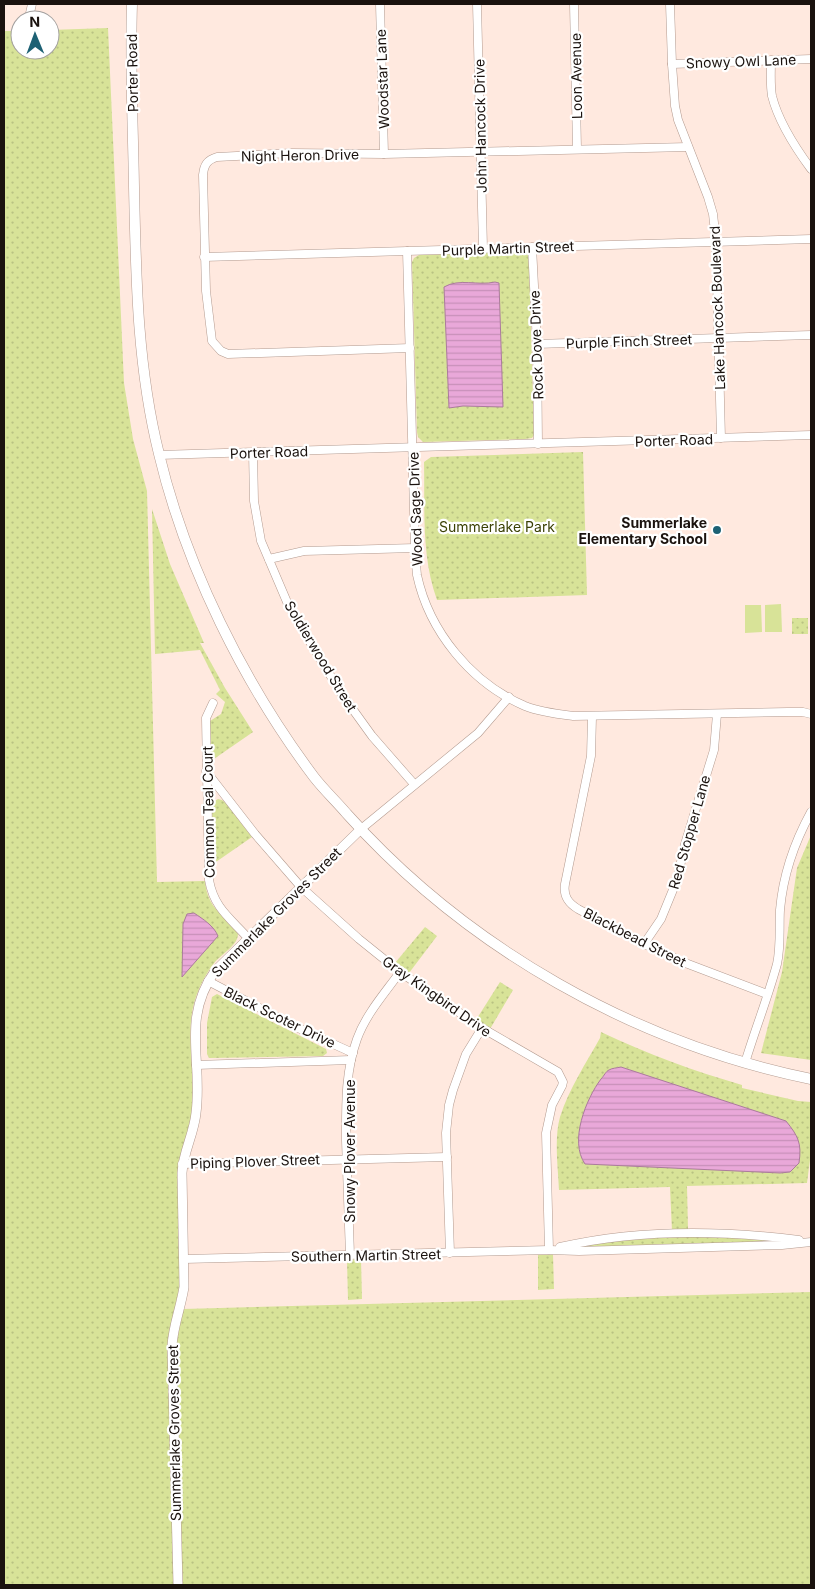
<svg xmlns="http://www.w3.org/2000/svg" width="815" height="1589" font-family="Inter,sans-serif">
<style>
.green{fill:url(#green-dots)}
.pitch{fill:#d8e398}
.water{fill:url(#water-rules);stroke:#ab7b9c}
.lines{fill:none;stroke-linecap:round;stroke-linejoin:round}
.minor-casing{stroke:#b39a8f;stroke-width:9}
.tertiary-casing{stroke:#b39a8f;stroke-width:10}
.secondary-casing{stroke:#b39a8f;stroke-width:11}
.minor{stroke:#fff;stroke-width:8}
.tertiary{stroke:#fff;stroke-width:9}
.secondary{stroke:#fff;stroke-width:10}
.poi-dot{fill:#1d6174;stroke:#fff;stroke-width:2}
.labels{text-anchor:middle;dominant-baseline:central;stroke-width:4.5;stroke-linejoin:round;paint-order:stroke}
.street-label{font-size:14px;fill:#1a120e;stroke:#fff}
.poi-label{font-size:14px;font-weight:bold;fill:#1a120e;stroke:#fff;text-anchor:end}
.park-label{font-size:14px;fill:#3b4105;stroke:#fff}
</style>
<defs>
<pattern id="green-dots" width="8" height="8" patternUnits="userSpaceOnUse" patternTransform="scale(1.25)"><rect width="8" height="8" fill="#d8e398"/><path d="M2 2h.1M6 6h.1" fill="none" stroke="#b9c282" stroke-width="1.8" stroke-linecap="round"/></pattern>
<pattern id="water-rules" width="6" height="5" patternUnits="userSpaceOnUse" patternTransform="scale(1.25)"><rect width="6" height="5" fill="#e9a8d9"/><path d="M0 2.5h6" fill="none" stroke="#c790b9"/></pattern>
</defs>
<rect width="100%" height="100%" fill="#ffe9df"/>
<g class="green">
<path d="M108,28L124,383L133,439L147,491L157,882L205,881C208,911 224,912 238,934C238,945 222,954 215,962C206,973 199,987 195,1000C184,1036 197,1074 192,1111C190,1132 180,1150 178,1171L183,1309L811,1292V1585H4V31H20V50H50V30Z"/>
<polygon points="520,252 527,253 529,259 534,435 532,438 525,439 423,442 418,437 417,432 412,262 414,258 419,255"/>
<path d="M583,452L587,595L437,600C421,556 425,508 424,462L431,457Z"/>
<polygon points="152,509 170,564 204,643 200,643 225,688 253,732 211,761 210,721 221,714 225,702 216,694 220,690 200,650 155,654"/>
<rect x="792" y="618" width="16" height="16"/>
<polygon points="218,799 222,800 226,803 252,837 213,864 212,806 213,802"/>
<polygon points="811,835 811,1060 761,1053 782,972 797,868"/>
<polygon points="425,927 437,936 409,973 395,963"/>
<polygon points="500,982 513,990 490,1029 476,1020"/>
<polygon points="217,994 324,1048 326,1049 327,1053 323,1056 209,1058 207,1054 207,1023 212,997"/>
<path d="M601,1032C647,1054 694,1071 742,1085V1088L798,1101L811,1102V1152L807,1183L687,1186L688,1230L672,1231L670,1187L559,1190C558,1168 554,1138 560,1117C569,1089 586,1063 600,1038Z"/>
<path d="M719,1236L784,1241L578,1248L577,1246C624,1239 671,1236 719,1236Z"/>
<polygon points="553,1254 554,1289 538,1290 538,1255"/>
<polygon points="361,1259 362,1299 348,1300 347,1260"/>
</g>
<g class="pitch">
<polygon points="781,604 782,632 765,632 765,605"/>
<polygon points="745,605 761,605 762,632 745,633"/>
</g>
<g class="water">
<path d="M495,282L499,283L503,407L463,406L449,408L444,287C459,278 478,286 495,282Z"/>
<path d="M194,913C203,919 214,926 218,936L182,977L183,924L187,914Z"/>
<path d="M621,1067L786,1121C798,1136 802,1143 799,1163L790,1172L780,1173L585,1164C569,1141 586,1099 601,1079C604,1076 606,1071 609,1070C612,1068 617,1068 621,1067Z"/>
</g>
<g class="lines">
<g class="minor-casing">
<g id="minor">
<polyline points="380,4 384,154"/>
<polyline points="477,4 483,248"/>
<polyline points="574,4 577,149"/>
<polyline points="670,4 672,64 675,106 678,120 708,197 713,214 716,241 721,438"/>
<polyline points="30,13 32,4"/>
<path d="M771,60C771,72 770,84 772,96C778,120 797,150 811,169"/>
<polyline points="672,64 811,59"/>
<polyline points="532,247 537,344 538,444"/>
<path d="M407,251L415,548C416,557 416,566 417,575C429,631 471,683 525,706C540,712 557,714 573,716L788,712H803L811,714"/>
<polyline points="204,257 811,239"/>
<polyline points="537,344 811,335"/>
<path d="M410,348L228,354L221,351L212,341L206,291L203,175C204,165 207,160 217,157L292,153L384,154L688,147"/>
<polyline points="253,452 254,501 261,541 287,602 299,624 341,693 372,736 414,784"/>
<polyline points="159,455 811,435"/>
<polyline points="269,559 304,551 415,548"/>
<path d="M213,703L206,718L209,880C214,908 230,918 248,938"/>
<path d="M592,717L591,756L565,884C563,896 568,903 578,909L644,944L688,964L767,994"/>
<polyline points="206,771 255,834 301,887 359,939 400,972 482,1028 558,1072 563,1082 562,1086 552,1105 546,1133 549,1250"/>
<polyline points="361,829 478,733 509,697"/>
<polyline points="644,944 661,919 677,880 685,844 714,750 717,714"/>
<polyline points="208,981 296,1027 353,1053"/>
<path d="M745,1063C755,1030 768,997 777,964C781,946 779,928 780,910C783,875 794,843 811,812"/>
<polyline points="196,1065 351,1060"/>
<polyline points="182,1164 447,1157"/>
<path d="M560,1247C638,1229 720,1230 799,1240"/>
<polyline points="450,1253 446,1133 449,1105 453,1090 466,1054 482,1028"/>
<path d="M350,1255C349,1217 347,1179 346,1140C346,1106 345,1072 357,1039C366,1014 385,993 400,972"/>
<polyline points="184,1259 549,1250 579,1251 782,1245 811,1242"/>
</g>
</g>
<g class="tertiary-casing">
<path id="tertiary" d="M178,1585L172,1346C173,1326 181,1307 184,1287L182,1173C183,1152 194,1134 196,1113C203,1060 181,1019 215,971L361,829"/>
</g>
<g class="secondary-casing">
<path id="secondary" d="M132,4C130,65 133,126 134,187C136,277 137,366 159,454C186,567 244,684 314,777C324,790 336,801 347,814C467,948 634,1043 811,1079"/>
</g>
<use href="#minor" class="minor"/>
<use href="#tertiary" class="tertiary"/>
<use href="#secondary" class="secondary"/>
</g>
<circle class="poi-dot" cx="717" cy="530" r="5"/>
<g class="labels">
<g class="street-label">
<text transform="translate(741 61) rotate(-2)">Snowy Owl Lane</text>
<text transform="translate(132 73) rotate(-91)">Porter Road</text>
<text transform="translate(576 76) rotate(-91)">Loon Avenue</text>
<text transform="translate(382 79) rotate(-92)">Woodstar Lane</text>
<text transform="translate(480 126) rotate(-91)">John Hancock Drive</text>
<text transform="translate(300 155) rotate(-1)">Night Heron Drive</text>
<text transform="translate(508 248) rotate(-2)">Purple Martin Street</text>
<text transform="translate(717 308) rotate(-92)">Lake Hancock Boulevard</text>
<text transform="translate(629 341) rotate(-2)">Purple Finch Street</text>
<text transform="translate(536 345) rotate(-92)">Rock Dove Drive</text>
<text transform="translate(674 440) rotate(-2)">Porter Road</text>
<text transform="translate(269 452) rotate(-2)">Porter Road</text>
<text transform="translate(415 509) rotate(-92)">Wood Sage Drive</text>
<text transform="translate(321 656) rotate(59)">Soldierwood Street</text>
<text transform="translate(208 812) rotate(-91)">Common Teal Court</text>
<text transform="translate(689 832) rotate(-74)">Red Stopper Lane</text>
<text transform="translate(276 912) rotate(-45)">Summerlake Groves Street</text>
<text transform="translate(635 937) rotate(27)">Blackbead Street</text>
<text transform="translate(437 996) rotate(35)">Gray Kingbird Drive</text>
<text transform="translate(280 1017) rotate(26)">Black Scoter Drive</text>
<text transform="translate(349 1151) rotate(-90)">Snowy Plover Avenue</text>
<text transform="translate(255 1161) rotate(-2)">Piping Plover Street</text>
<text transform="translate(366 1255) rotate(-1)">Southern Martin Street</text>
<text transform="translate(174 1433) rotate(-91)">Summerlake Groves Street</text>
</g>
<g class="poi-label">
<text x="707" y="522">Summerlake<tspan x="707" dy="16">Elementary School</tspan></text>
</g>
<g class="park-label">
<text x="497" y="526">Summerlake Park</text>
</g>
</g>
<rect width="815" height="1589" fill="none" stroke="#1a120e" stroke-width="10"/>
<g transform="translate(35 35) rotate(359)"><circle r="24" fill="#ffffff" stroke="#a3a09f"/>
<path d="M0-4L9 19L0 12L-9 19Z" fill="#1d6174"/>
<text y="-8" font-size="14" font-weight="bold" text-anchor="middle" fill="#1a120e">N</text>
</g>
</svg>
